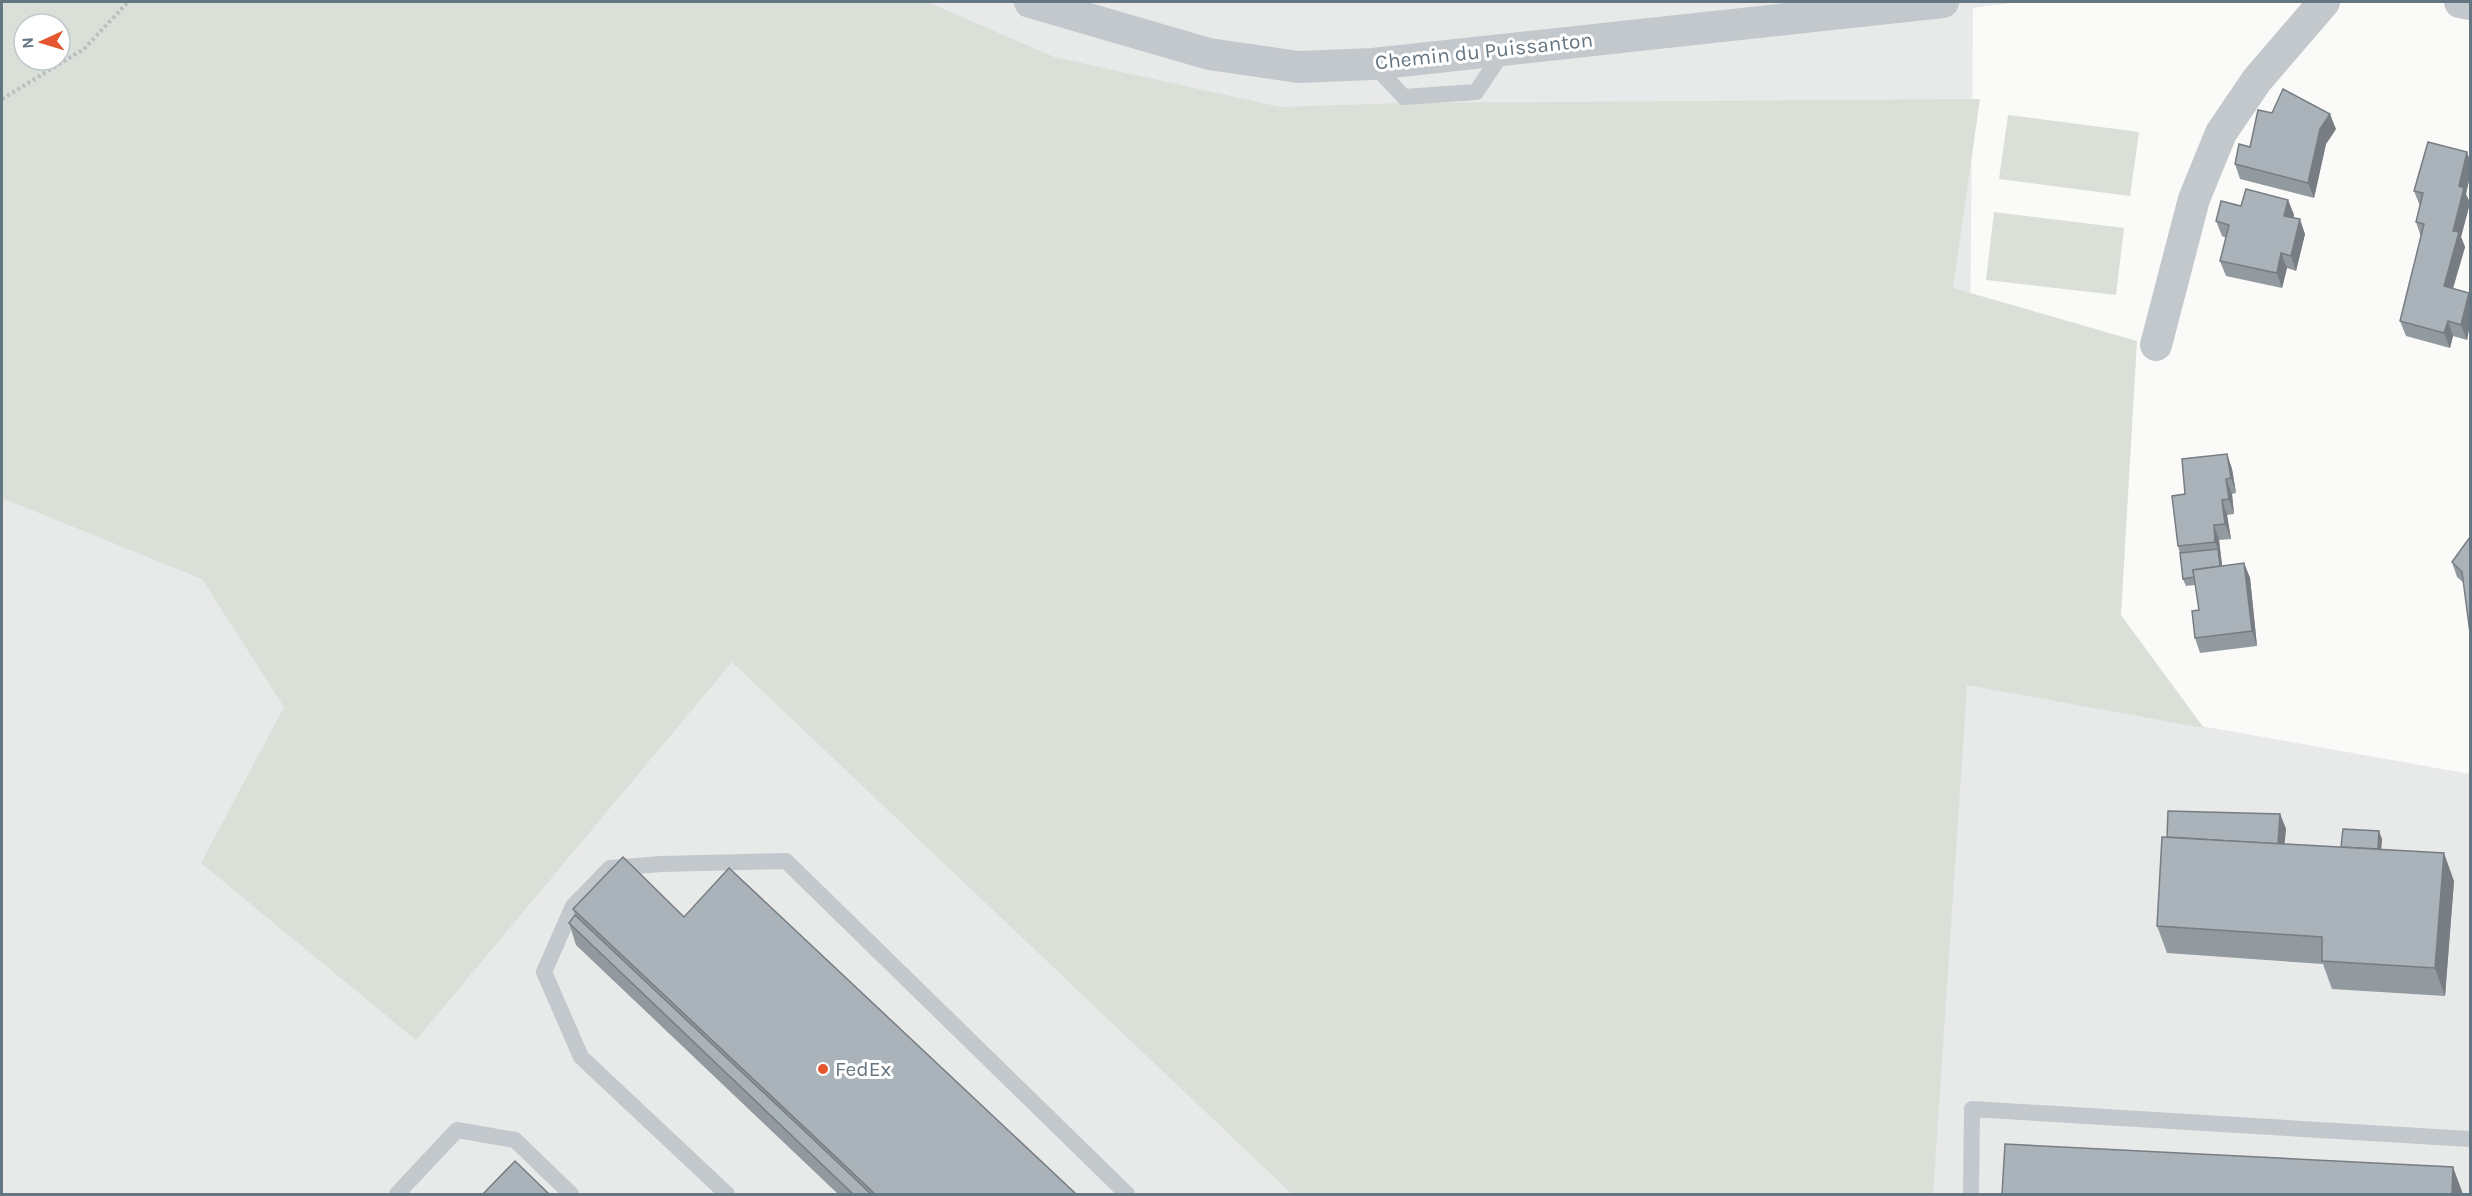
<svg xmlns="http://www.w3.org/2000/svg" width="2472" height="1196" font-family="Karla,sans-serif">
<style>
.built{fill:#e8e9e9;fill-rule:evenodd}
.green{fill:#dadfd7;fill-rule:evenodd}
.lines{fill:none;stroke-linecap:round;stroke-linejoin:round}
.path{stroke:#bbbfc2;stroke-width:4;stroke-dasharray:3 3;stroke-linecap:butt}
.service{stroke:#c3c8cc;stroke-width:16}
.minor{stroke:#c3c8cc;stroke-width:32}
.wall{fill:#929a9f}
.shaded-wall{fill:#777d82}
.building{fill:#aab3b9;stroke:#777d82;stroke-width:1.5}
.poi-dot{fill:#e4572e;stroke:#fff;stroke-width:2}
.labels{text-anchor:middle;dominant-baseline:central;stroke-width:6;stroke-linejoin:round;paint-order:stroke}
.street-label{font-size:21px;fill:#657683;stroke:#fff}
.poi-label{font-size:21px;fill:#657683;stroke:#fff;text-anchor:start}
</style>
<rect width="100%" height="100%" fill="#fafaf8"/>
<path class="built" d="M2,2H2017L1973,8L1967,684L2470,774V1194H2ZM24,24H60V60H24Z"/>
<g class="green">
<path d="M2,2H927L1054,57L1280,107L1403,103L1980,99L1953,288L2137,341L2121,615L2204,728L1967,685L1933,1194H1292L732,662L416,1040L201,863L284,707L202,579L2,498ZM24,24H60V60H24Z"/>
<polygon points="2008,115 2139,132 2130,196 1999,179"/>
<polygon points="1994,212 2124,228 2116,295 1986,280"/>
</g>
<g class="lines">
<polyline class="path" points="2,99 84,49 128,2"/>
<g class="service">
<polyline points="1373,64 1404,97 1476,92 1505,49"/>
<polyline points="397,1194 457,1130 515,1140 571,1194"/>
<polyline points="727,1194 581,1057 544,972 573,906 610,868 661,864 786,861 1127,1194"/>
<polyline points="1971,1194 1972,1109 2470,1139"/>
</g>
<g class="minor">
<polyline points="1030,2 1209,54 1298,67 1373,64 1943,2"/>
<polyline points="2460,2 2470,4"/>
<polyline points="2156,345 2194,199 2221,133 2257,80 2324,2"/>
</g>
</g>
<g class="wall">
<polygon points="2336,129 2326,144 2314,198 2240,179 2235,164 2250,147"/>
<polygon points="2467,152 2470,161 2470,176 2466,194 2470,203 2461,237 2465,247 2453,289 2469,293 2470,298 2470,324 2467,340 2453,336 2450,348 2406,336 2400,321 2421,237 2416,222 2420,206 2414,191"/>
<polygon points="2288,200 2294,215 2293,218 2305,234 2296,271 2287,268 2282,288 2226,276 2220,261 2226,238 2222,236 2216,221 2241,206"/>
<polygon points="2227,454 2232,469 2236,493 2232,494 2234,514 2227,515 2231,539 2219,540 2222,566 2244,563 2250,578 2257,646 2200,653 2195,638 2199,610 2195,585 2186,586 2183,579 2180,554 2178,546 2185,494"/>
<polygon points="2470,537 2464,583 2457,577 2452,562"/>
<polygon points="2280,814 2286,829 2284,844 2341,847 2382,839 2381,850 2454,881 2445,996 2332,989 2323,964 2167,953 2157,926 2167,837"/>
<polygon points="573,909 684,917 1076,1194 838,1194 576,945 569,923 575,915"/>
</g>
<g class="shaded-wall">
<polygon points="2330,114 2336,129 2326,144 2314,198 2308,183 2320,129"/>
<polygon points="2467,152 2470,161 2470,176 2466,194 2470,203 2461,237 2465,247 2449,301 2444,286 2453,231 2459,186"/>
<polygon points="2288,200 2294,215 2290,231 2284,216"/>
<polygon points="2300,219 2305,234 2296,271 2291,256"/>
<polygon points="2281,253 2287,268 2282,288 2277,273"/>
<polygon points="2469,293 2470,298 2470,324 2467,340 2461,325"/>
<polygon points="2448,321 2453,336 2450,348 2444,333"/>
<polygon points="2227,454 2232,469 2236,493 2231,478"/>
<polygon points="2226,479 2232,494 2234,514 2229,499"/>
<polygon points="2222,500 2227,515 2231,539 2225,524"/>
<polygon points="2214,525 2219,540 2224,581 2221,574 2218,549 2215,542"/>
<polygon points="2244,563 2250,578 2257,646 2252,631"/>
<polygon points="2280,814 2286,829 2283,860 2278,845"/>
<polygon points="2379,831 2382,839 2380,861 2377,853"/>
<polygon points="2444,853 2454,881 2445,996 2435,968"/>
<polygon points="2453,1167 2463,1194 2452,1194"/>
</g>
<g class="building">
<polygon points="2283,89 2330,114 2320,129 2308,183 2235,164 2239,144 2250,147 2258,110 2272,113"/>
<polygon points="2428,142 2467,152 2459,186 2464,188 2453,231 2459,232 2444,286 2469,293 2461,325 2448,321 2444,333 2400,321 2424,224 2416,222 2423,193 2414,191"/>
<polygon points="2246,189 2288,200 2284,216 2300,219 2291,256 2281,253 2277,273 2220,261 2229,225 2216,221 2221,201 2241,206"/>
<polygon points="2227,454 2231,478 2226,479 2229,499 2222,500 2225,524 2214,525 2215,542 2178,546 2172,496 2185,494 2182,459"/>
<polygon points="2470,537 2470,633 2462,572 2452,562"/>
<polygon points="2218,549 2220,566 2193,570 2194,577 2183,579 2180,553"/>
<polygon points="2244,563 2252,631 2195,638 2192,611 2199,610 2193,570"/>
<polygon points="2168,811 2280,814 2278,844 2167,837"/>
<polygon points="2343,829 2379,831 2378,849 2341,847"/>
<polygon points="2162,837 2444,853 2435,968 2322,961 2322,937 2157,926"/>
<polygon points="623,857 684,917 729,868 1076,1194 875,1194 573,909"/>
<polygon points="575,915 814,1140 871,1194 853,1194 569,923"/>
<polygon points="2005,1144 2453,1167 2452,1194 2002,1194"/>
<polygon points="515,1161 549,1194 483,1194"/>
</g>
<circle class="poi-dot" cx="823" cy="1069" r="6"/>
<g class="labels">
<g class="street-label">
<text transform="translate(1484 51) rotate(-6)">Chemin du Puissanton</text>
</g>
<g class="poi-label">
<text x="835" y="1069">FedEx</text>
</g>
</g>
<rect width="2472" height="1196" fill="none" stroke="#657683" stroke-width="6"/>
<g transform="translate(42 42) rotate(266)"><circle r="28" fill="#ffffff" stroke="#c1c8cd" stroke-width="1.5"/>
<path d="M0-4.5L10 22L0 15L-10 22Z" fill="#e4572e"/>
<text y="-9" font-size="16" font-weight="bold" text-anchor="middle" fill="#657683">N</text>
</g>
</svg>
